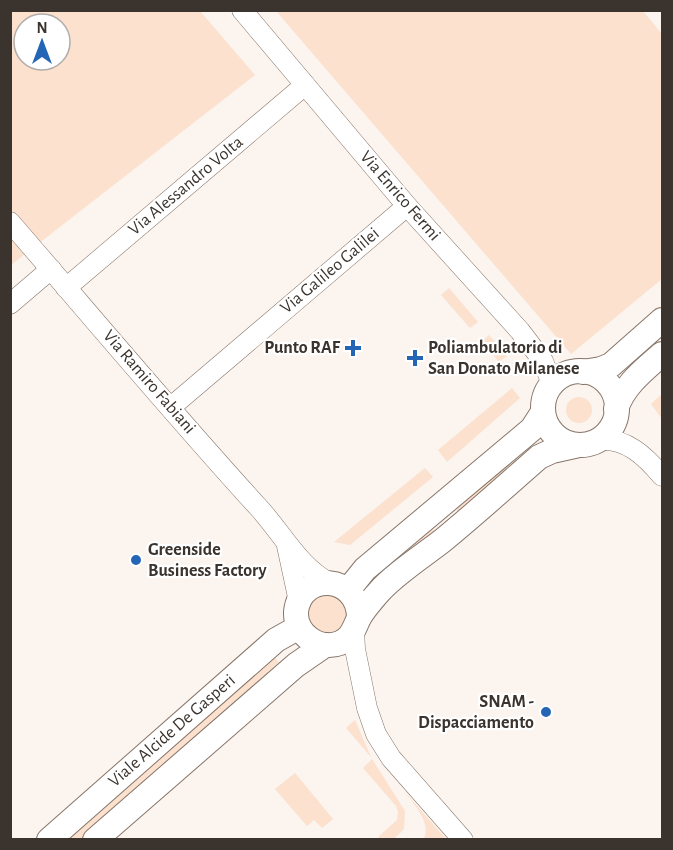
<svg xmlns="http://www.w3.org/2000/svg" width="673" height="850" font-family="'Alegreya Sans',sans-serif">
<style>
.green{fill:#fbe1ce;fill-rule:evenodd}
.lines{fill:none;stroke-linecap:round;stroke-linejoin:round}
.minor-casing{stroke:#867569;stroke-width:21}
.tertiary-casing{stroke:#867569;stroke-width:26}
.minor{stroke:#fff;stroke-width:20}
.tertiary{stroke:#fff;stroke-width:24}
.poi-dot{fill:#2465b6;stroke:#fff;stroke-width:2}
.labels{text-anchor:middle;dominant-baseline:central;stroke-width:4.5;stroke-linejoin:round;paint-order:stroke}
.street-label{font-size:18px;fill:#3a332e;stroke:#fff}
.poi-label{font-size:18px;font-weight:bold;fill:#3a332e;stroke:#fff;text-anchor:end}
</style>
<rect width="100%" height="100%" fill="#fcf4ef"/>
<g class="green">
<path d="M11,11H200L255,75L11,265ZM24,24H60V60H24Z"/>
<polygon points="276,11 643,11 662,34 662,279 571,354"/>
<polygon points="449,288 478,322 470,328 441,295"/>
<polygon points="489,335 507,356 499,362 482,341"/>
<polygon points="512,388 520,398 447,462 438,450"/>
<polygon points="662,394 662,419 651,404"/>
<circle cx="579" cy="410" r="13"/>
<polygon points="514,458 518,462 462,510 457,512 457,508"/>
<polygon points="425,468 433,477 350,545 334,542"/>
<polygon points="432,529 438,532 380,585 374,575"/>
<circle cx="328" cy="614" r="19"/>
<polygon points="273,656 279,662 81,839 64,840"/>
<polygon points="355,720 371,757 346,728"/>
<polygon points="372,759 405,811 404,829 394,839 379,839 379,836 397,820 398,812 396,806 363,768"/>
<polygon points="295,773 333,819 322,828 314,820 307,826 275,789"/>
<path d="M405,792L446,839H424C431,822 415,806 405,792Z"/>
</g>
<g class="lines">
<g class="minor-casing">
<g id="minor">
<polyline points="242,10 407,206 520,331 543,361 552,384"/>
<path d="M10,222C93,318 174,415 259,508C282,533 299,567 330,583"/>
<polyline points="66,288 305,85"/>
<polyline points="10,304 51,269"/>
<polyline points="171,407 407,206"/>
<path d="M598,440C627,438 645,456 662,476"/>
<polyline points="287,546 298,597 296,611"/>
<polyline points="354,630 355,649 367,708 376,734 391,758 463,840"/>
</g>
</g>
<g class="tertiary-casing">
<g id="tertiary">
<circle cx="580" cy="408" r="37"/>
<polyline points="583,372 601,369 611,365 662,320"/>
<path d="M616,409C624,385 644,370 662,354"/>
<polyline points="348,590 365,569 532,429 543,412"/>
<path d="M359,618C359,574 300,571 296,612C295,635 320,651 340,643C352,638 354,628 359,618C363,610 372,600 378,593C392,576 424,555 442,541C475,514 507,485 539,457L552,451L579,445"/>
<polyline points="49,840 276,640 299,627"/>
<polyline points="95,840 296,665 325,645"/>
</g>
</g>
<use href="#minor" class="minor"/>
<use href="#tertiary" class="tertiary"/>
</g>
<g class="poi-dot">
<path d="M350 339h6v6h6v6h-6v6h-6v-6h-6v-6h6z"/>
<path d="M412 349h6v6h6v6h-6v6h-6v-6h-6v-6h6z"/>
<circle cx="136" cy="560" r="6"/>
<circle cx="546" cy="712" r="6"/>
</g>
<g class="labels">
<g class="street-label">
<text transform="translate(186 186) rotate(-40)">Via Alessandro Volta</text>
<text transform="translate(400 196) rotate(49)">Via Enrico Fermi</text>
<text transform="translate(330 271) rotate(-40)">Via Galileo Galilei</text>
<text transform="translate(149 382) rotate(49)">Via Ramiro Fabiani</text>
<text transform="translate(172 731) rotate(-41)">Viale Alcide De Gasperi</text>
</g>
<g class="poi-label">
<text x="340" y="348">Punto RAF</text>
<text x="428" y="348" text-anchor="start">Poliambulatorio di<tspan x="428" dy="21">San Donato Milanese</tspan></text>
<text x="148" y="550" text-anchor="start">Greenside<tspan x="148" dy="21">Business Factory</tspan></text>
<text x="534" y="702">SNAM -<tspan x="534" dy="21">Dispacciamento</tspan></text>
</g>
</g>
<rect width="673" height="850" fill="none" stroke="#3a332e" stroke-width="24"/>
<g transform="translate(42 42)"><circle r="28" fill="#ffffff" stroke="#b0adab" stroke-width="1.5"/>
<path d="M0-4.5L10 22L0 15L-10 22Z" fill="#2465b6"/>
<text y="-9" font-size="16" font-weight="bold" text-anchor="middle" fill="#3a332e">N</text>
</g>
</svg>
